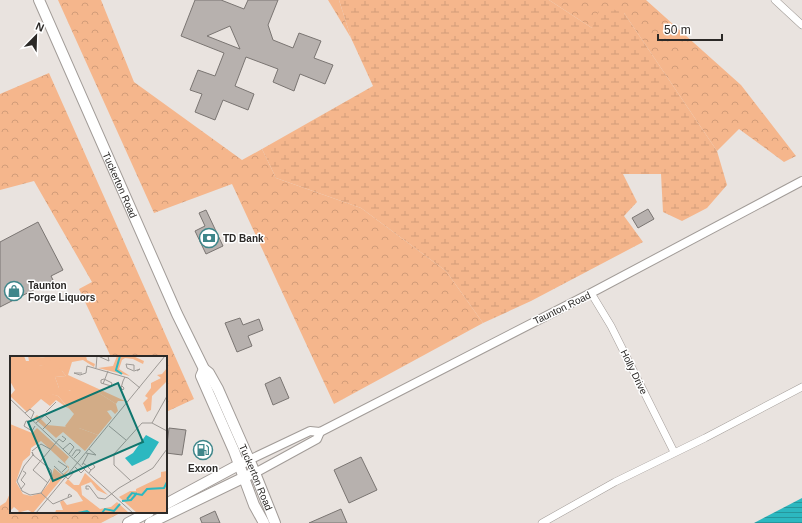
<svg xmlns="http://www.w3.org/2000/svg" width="802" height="523" font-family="Arial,sans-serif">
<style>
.forest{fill:url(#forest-crowns)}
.wetland{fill:url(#wetland-marsh)}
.water{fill:url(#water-rules)}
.building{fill:#b7b1ae;stroke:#7a7572;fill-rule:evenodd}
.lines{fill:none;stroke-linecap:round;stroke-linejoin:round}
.minor-casing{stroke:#a29c98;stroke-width:8}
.tertiary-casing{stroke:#a29c98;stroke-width:10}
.secondary-casing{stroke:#a29c98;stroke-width:12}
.minor{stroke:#fff;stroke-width:7}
.tertiary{stroke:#fff;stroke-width:8}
.secondary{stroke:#fff;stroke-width:10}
.labels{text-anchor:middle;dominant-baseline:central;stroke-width:3;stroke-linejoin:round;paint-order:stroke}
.street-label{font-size:10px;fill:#2b2927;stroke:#fff}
.poi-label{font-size:10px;font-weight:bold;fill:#2b2927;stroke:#fff;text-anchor:start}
.inset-river{fill:none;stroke:#2cb8c0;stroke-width:2}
.inset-road{fill:none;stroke:#9d9995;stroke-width:1}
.view{fill:#0f766e;fill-opacity:0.15;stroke:#0f766e;stroke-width:2}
.inset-edge{fill:none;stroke:#2b2927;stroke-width:2}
</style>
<defs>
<pattern id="forest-crowns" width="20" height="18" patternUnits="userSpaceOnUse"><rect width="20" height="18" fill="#f5b68c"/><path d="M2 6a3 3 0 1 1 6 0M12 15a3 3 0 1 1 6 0" fill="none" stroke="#d29c79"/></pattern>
<pattern id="wetland-marsh" width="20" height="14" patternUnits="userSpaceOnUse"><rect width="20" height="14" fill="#f5b68c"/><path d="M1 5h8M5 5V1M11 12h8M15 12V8" fill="none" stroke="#d29c79"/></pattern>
<pattern id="water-rules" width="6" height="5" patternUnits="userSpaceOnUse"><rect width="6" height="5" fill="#2cb8c0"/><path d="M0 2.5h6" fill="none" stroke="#26969c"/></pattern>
</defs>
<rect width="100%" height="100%" fill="#e9e3df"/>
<g class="forest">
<polygon points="58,0 101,0 134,82 242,160 262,149 276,178 361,208 446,271 483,323 334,404 232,184 154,213"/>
<polygon points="328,0 339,0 351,38"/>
<polygon points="549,0 646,0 741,85 796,156 784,162 739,129 717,151 624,13 592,28"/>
<polygon points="49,73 194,399 166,412 166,357 111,357 79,289 92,282 34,181 0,190 0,94"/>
<polygon points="11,491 11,512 122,512 101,523 0,523 0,506 6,502"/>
</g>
<polygon class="wetland" points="339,0 549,0 592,28 601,5 624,13 717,151 727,185 707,208 682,221 663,212 661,174 623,174 637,202 624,216 643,242 531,301 483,323 446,271 361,208 276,178 262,149 373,86 351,38"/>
<polygon class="water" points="802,498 802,523 754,523"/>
<g class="building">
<path d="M195,0H221L244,9L248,0H278L268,25L273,40L293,48L299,33L321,41L314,58L333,65L325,84L300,74L294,91L273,82L278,69L246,57L235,86L254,94L248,110L223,100L215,120L195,112L202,94L190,90L198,70L215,76L224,53L181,36ZM230,26L240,49L207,36Z"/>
<polygon points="648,209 654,219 638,228 632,218"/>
<polygon points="206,210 223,246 206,254 195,231 205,226 199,213"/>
<polygon points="38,222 63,270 51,276 53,280 0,307 0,242"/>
<polygon points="240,318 243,325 259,319 263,330 248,336 252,346 237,352 225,323"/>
<polygon points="280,377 289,398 273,405 265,384"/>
<polygon points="169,428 186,430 182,455 166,453"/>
<polygon points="361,457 377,490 349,503 334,470"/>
<polygon points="341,509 347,523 309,523"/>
<polygon points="215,511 220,523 202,523 200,518"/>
</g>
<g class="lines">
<g class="minor-casing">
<g id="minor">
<polyline points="775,0 802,25"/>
<polyline points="591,293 611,326 674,452"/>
<polyline points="542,523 615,482 705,438 802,387"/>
</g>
</g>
<g class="tertiary-casing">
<g id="tertiary">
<polyline points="249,460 310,431 320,432 591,293 802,181"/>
<polyline points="255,473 317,439 320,432"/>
</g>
</g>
<g class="secondary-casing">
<g id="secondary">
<path id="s1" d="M39,0L177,314L204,369L209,373L218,389L255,473L275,523"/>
<polyline points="204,369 201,376 234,451 254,505 264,523"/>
<polyline points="166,504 244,462"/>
<polyline points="128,523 149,512"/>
<polyline points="150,523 249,475"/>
</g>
</g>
<use href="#minor" class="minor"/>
<use href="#tertiary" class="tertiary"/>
<use href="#secondary" class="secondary"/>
</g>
<defs>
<g id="bank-ring" transform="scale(1)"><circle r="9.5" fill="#fff" stroke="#3e868a" stroke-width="1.5"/><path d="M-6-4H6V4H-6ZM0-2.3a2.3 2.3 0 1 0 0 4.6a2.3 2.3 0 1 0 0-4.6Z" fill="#3e868a"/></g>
<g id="shop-ring" transform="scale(1)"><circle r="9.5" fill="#fff" stroke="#3e868a" stroke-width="1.5"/><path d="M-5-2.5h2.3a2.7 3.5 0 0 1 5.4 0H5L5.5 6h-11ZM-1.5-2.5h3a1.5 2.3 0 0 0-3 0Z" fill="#3e868a"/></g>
<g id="fuel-ring" transform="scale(1)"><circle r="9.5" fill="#fff" stroke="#3e868a" stroke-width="1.5"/><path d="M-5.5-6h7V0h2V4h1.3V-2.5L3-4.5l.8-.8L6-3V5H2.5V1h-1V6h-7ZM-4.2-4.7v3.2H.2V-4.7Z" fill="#3e868a"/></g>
</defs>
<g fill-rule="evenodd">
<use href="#bank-ring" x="209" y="238"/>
<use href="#shop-ring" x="14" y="291"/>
<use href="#fuel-ring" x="203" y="450"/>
</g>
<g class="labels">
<g class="street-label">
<text stroke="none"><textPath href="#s1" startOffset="202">Tuckerton Road</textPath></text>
<text transform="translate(562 308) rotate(-26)">Taunton Road</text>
<text transform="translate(634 372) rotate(64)">Holly Drive</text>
<text stroke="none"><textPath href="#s1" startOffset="525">Tuckerton Road</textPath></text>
</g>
<g class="poi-label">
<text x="223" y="238">TD Bank</text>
<text x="28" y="285">Taunton<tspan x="28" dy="12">Forge Liquors</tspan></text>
<text x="203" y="468" text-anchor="middle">Exxon</text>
</g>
</g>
<g transform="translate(10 356)">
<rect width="157" height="157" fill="#e9e3df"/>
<path d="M42,0H76L77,4L85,8L84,11L73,4L62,6L58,19L115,45H108L106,48L89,37L86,41L49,32L45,21L56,20L52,15L29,9V2ZM107,0H123L134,5L133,8L123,3L115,2L112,4L109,13L120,20L88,12L103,10ZM6,10L18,12L40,40L39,37L48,40L59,53L46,44L40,50L31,43L17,56L0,40L5,34L0,25V12ZM27,59L37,69L69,72L88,79L75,95L53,76L46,82L24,62ZM0,68L22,77L27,72L59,101L55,106L59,114L23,157L18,154L7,157L9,155L4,151L0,155ZM31,85L59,111L58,114L52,119L44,112L40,126L31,137L21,140L13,138L6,126L13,105L20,99L21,92ZM157,115V157H127L109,141L120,135H126V133L151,121V116ZM75,117L98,139L87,134L81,126L71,130L72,139L90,153L101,151L107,146L119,157H45L46,154H53L50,146L53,144L57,149L73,145L67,136L55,127L58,123L64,129H69Z" fill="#f5b68c" fill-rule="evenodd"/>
<path d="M0,0H14L16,5H19L18,0H42L29,2V9L37,10L41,3L40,6H45L52,15L56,20L45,21L49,32L54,31L60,35L69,30L78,35L79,39L86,40L89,37L106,48L108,55L105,58L101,54L97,55L102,62L88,79L69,72L58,73L55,70L64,58L48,40L40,38L41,41L23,30V25L16,17L17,12H0ZM157,12V25L142,40L141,54L137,56L133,47L138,42L135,40L141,32V27L151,22L147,19L152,18Z" fill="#f5b68c"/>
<path d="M136,79L149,86L139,102L122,110L115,102L123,97Z" fill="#2cb8c0"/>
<path class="inset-river" d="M110,0L106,14L112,18M117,143L122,137L132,139L137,133L154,132L157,126M112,145L121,144L127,137M68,157L77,155L80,157M92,157L95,153L104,155L110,148"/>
<path class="inset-road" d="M88,0L99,5L98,0M77,10L118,22L130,32M86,12L87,0M124,14V9L116,8L117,12L124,15L130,13L127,15M72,17H64L70,19L76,17L77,10M94,23L102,27L101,30L91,27V24ZM93,28L98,15M112,30L114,32L113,34L111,32L113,25L115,21M0,43L74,113M36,56L46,46M15,57L20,53L24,56L21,63M19,65H16L14,70L22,75L25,70M26,67L35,59L41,65L33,73M142,67L157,40M99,70L116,84M53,93L60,87L64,91L59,98M22,95L31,88L40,93M76,97L86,99L79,93M23,99L41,114L42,120L31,137L20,139L12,135L7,125L14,110L23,99L22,96L24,100M62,100L66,94H70V96L64,102M48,105L57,111L52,116M68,106L155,0M73,107L77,110L82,107L85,111L81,114M72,109L78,98M44,110L58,123L64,116L62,115M65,111L71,117L75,113M74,113L77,110L81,114L79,117M74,113L123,157M121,125L104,109V98L132,67H142L157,75M38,127L23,114L49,83L53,86L56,83L52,80M11,133L15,128L11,124L16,117L13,115M79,133H76V130H79L88,142L95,143L109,132L143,112L157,93M31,137L43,148L62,140L59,138L58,141M26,157L68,106"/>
<path class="view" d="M108,27L133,86L43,125L18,66Z"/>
<rect width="157" height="157" class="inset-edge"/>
</g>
<g transform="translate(36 36) rotate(23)" stroke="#ffffff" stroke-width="3" paint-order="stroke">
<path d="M0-3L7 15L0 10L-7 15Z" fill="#2b2927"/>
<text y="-6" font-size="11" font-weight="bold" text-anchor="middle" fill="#2b2927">N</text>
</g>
<path d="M658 34v6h64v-6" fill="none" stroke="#2b2927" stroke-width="2"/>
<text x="664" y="34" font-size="12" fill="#2b2927" stroke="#ffffff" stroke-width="3" paint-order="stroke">50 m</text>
</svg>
